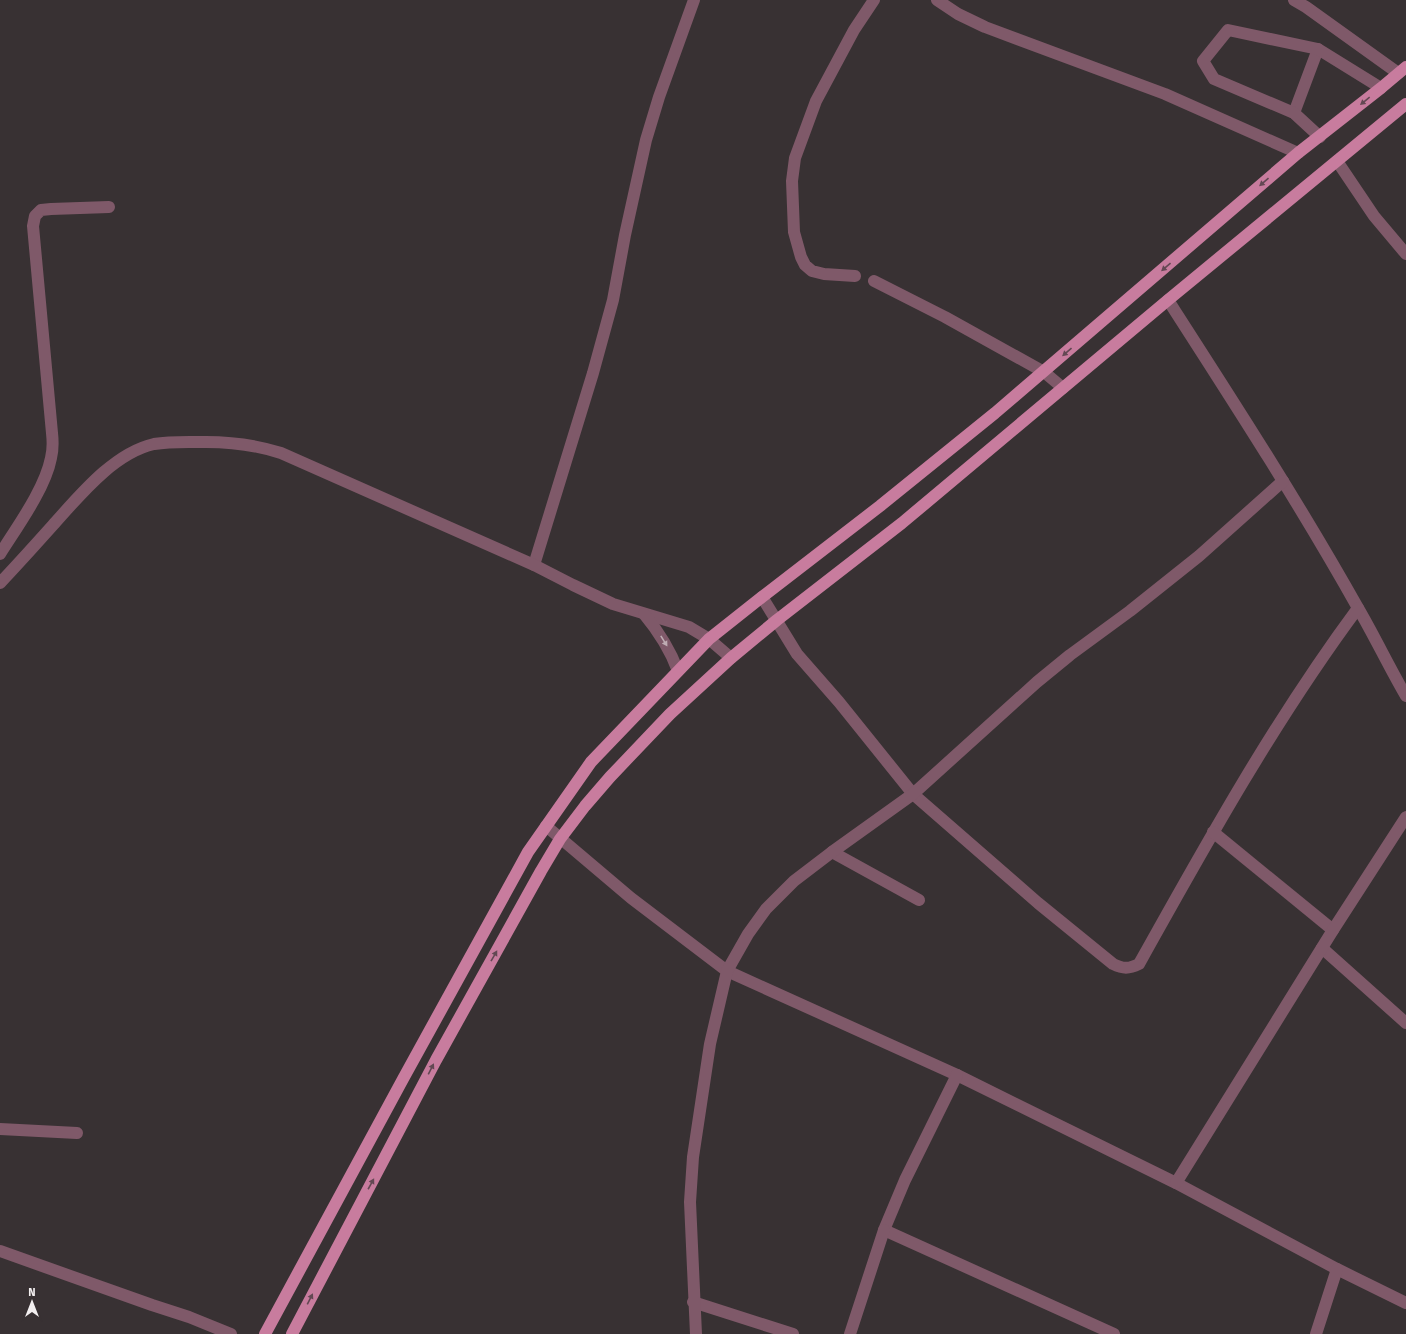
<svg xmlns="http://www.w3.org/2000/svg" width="1406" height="1334" font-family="'Fira Sans',sans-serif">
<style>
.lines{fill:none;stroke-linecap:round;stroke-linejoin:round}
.minor{stroke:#7f5969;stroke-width:12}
.major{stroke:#c87c9e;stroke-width:12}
.oneway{fill:#634853}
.oneway2{fill:#bfacb3}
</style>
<rect width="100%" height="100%" fill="#383133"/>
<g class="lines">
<g class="minor">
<polyline points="937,0 958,14 985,27 1165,94 1298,153"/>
<polyline points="1294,0 1306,7 1398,73"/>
<polyline points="1294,113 1318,49"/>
<polyline points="1320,137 1294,113 1214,79 1203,61 1228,30 1318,49 1381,88"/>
<polyline points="1337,161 1374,216 1406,254"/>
<polyline points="855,276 824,274 812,271 805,265 801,257 794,232 792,181 795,158 816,101 854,30 874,0"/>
<polyline points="874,281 945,317 1044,372 1063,388"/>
<path d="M1168,300C1233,401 1299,503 1358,608C1375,637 1389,667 1406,696"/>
<path d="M0,554C17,527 45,489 51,458C53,450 53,442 52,433L33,226L35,216L41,210L51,209L109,207"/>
<polyline points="534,565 593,373 613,300 625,235 646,140 659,97 694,0"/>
<path d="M0,583C18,564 36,544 53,525C80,495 114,453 154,444C171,441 189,442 206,442C232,442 256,445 281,453L534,565L573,585L613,604L689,627L709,639L731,658"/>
<path d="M762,597L797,654L839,702L913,794L1038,903L1113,964C1123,969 1129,969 1139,964C1207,842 1275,720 1358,608"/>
<path d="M644,614C659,632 670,649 678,671"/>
<polyline points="546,826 631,898 727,971 957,1075 1176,1183 1337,1269 1406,1303"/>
<polyline points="1213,832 1333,930"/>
<polyline points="832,852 919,900"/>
<polyline points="1322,948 1406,1023"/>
<polyline points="957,1075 905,1180 884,1230 1114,1334"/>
<polyline points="0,1129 77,1133"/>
<polyline points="1176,1183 1333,930 1406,817"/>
<polyline points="0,1251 152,1305 189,1317 231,1334"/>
<polyline points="693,1302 793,1334"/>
<polyline points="696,1334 690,1202 693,1157 710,1044 727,971 748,934 766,909 794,881 832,852 913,794 1037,682 1070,655 1130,611 1199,556 1283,481"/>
<polyline points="850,1334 884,1230"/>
<polyline points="1316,1334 1337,1269"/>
</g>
<g class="major">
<polyline points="265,1334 403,1079 528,852 591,762 709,639 762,597 880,506 995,413 1298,153 1381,88 1406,67"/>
<polyline points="292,1334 436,1060 541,871 560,839 585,806 610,777 670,714 731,658 777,620 902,523 1168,300 1406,104"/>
</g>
</g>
<defs><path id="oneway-solid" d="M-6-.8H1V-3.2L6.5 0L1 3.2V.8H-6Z"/></defs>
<g class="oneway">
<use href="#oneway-solid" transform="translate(1365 101) rotate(141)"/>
<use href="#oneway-solid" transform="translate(1264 182) rotate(139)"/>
<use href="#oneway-solid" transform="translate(1166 267) rotate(139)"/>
<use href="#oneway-solid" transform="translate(1067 352) rotate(139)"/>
<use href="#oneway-solid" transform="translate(494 956) rotate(-60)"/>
<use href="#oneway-solid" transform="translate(431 1069) rotate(-63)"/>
<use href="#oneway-solid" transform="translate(371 1184) rotate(-61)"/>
<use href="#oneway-solid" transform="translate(310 1299) rotate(-63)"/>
</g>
<use class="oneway2" href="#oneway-solid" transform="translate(664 641) rotate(58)"/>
<g transform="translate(32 1302)" stroke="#383133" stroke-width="3" paint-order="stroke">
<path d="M0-3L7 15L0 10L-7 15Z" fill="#f3eff0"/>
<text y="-6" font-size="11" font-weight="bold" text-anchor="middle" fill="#f3eff0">N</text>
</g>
</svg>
